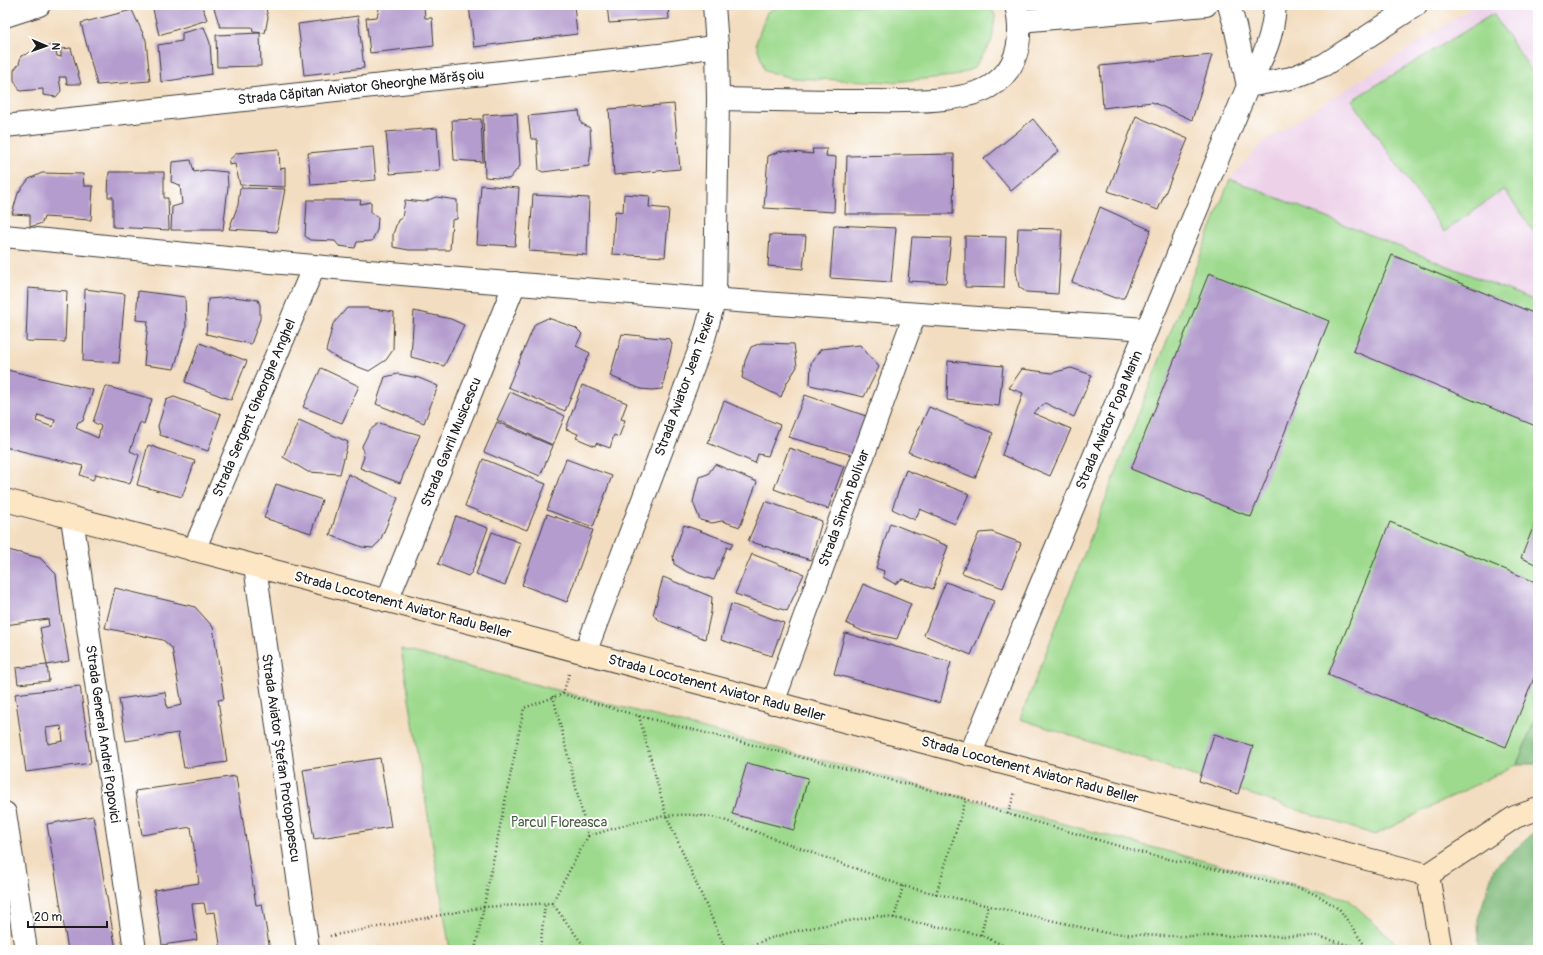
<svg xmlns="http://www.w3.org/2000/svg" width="1543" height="955" font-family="Pangolin,sans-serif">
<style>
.built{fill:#edd1e9}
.green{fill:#9eda8e;stroke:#5d7b55}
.forest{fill:#7eba79;stroke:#4d6b4a}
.building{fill:#b49cce;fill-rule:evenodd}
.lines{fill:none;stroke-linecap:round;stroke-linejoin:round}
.street-casing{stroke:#3c3935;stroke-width:24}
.secondary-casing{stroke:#3c3935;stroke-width:24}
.path{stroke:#3c3935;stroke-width:2.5;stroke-dasharray:1 3;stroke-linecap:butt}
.street{stroke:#fff;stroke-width:22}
.secondary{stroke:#fce6c4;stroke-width:22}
.labels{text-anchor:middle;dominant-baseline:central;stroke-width:4;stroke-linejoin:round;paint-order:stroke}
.street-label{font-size:14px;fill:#1c1c1c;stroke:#fff}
.park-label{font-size:14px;fill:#4a5e44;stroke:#fff}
</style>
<rect width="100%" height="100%" fill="#fff"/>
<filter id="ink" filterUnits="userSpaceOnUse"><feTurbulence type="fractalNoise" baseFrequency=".025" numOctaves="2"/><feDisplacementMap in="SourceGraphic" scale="8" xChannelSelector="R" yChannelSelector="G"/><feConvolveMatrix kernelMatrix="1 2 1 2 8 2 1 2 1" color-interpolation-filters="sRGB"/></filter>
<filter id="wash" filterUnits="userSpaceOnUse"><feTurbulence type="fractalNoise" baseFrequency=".012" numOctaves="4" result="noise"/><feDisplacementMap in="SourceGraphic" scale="16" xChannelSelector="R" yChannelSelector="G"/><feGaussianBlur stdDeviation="0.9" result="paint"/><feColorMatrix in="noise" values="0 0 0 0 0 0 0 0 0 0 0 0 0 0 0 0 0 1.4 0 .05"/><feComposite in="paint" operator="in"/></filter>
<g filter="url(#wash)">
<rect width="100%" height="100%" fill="#f3ddc0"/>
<polygon class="built" points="1476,5 1538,5 1538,302 1230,179 1261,144"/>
<g class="green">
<polygon points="783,5 990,5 995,15 992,41 974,68 954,76 893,82 792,78 765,71 756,43 767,12"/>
<polygon points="1493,14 1538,80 1538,238 1504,189 1444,232 1352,100"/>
<polygon points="1230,179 1538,302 1538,713 1517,764 1375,835 1020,719"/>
<polygon points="401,649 1348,899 1403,950 450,950"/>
</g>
<g class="forest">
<polygon points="1538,713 1538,764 1517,764"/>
<polygon points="1538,829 1538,950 1479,950 1478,919 1494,868"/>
</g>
<g id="blocks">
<g class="building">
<polygon points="152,5 202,5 207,20 159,35"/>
<polygon points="213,5 265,5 268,17 265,33 253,32 252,27 220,27"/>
<polygon points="380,5 424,5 425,18 432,18 434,46 370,53 366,18 377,17"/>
<polygon points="469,5 574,5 577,34 474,47"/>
<polygon points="607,5 668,5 669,19 609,23"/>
<polygon points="132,10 146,40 150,81 97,85 81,23"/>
<polygon points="358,16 364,68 304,75 298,24"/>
<polygon points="204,27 210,43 212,74 161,82 158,45 182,41 182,33"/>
<polygon points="260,33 261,66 217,67 216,35"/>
<polygon points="54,44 57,56 61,57 61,49 71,48 81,84 67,84 66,77 59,77 61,91 56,97 43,95 43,89 20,91 14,80 14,70 19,64 21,56"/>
<polygon points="1212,55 1192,120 1152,102 1103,108 1100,66"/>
<polygon points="674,104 680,169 614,175 609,109"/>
<polygon points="579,111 581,123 590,128 591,148 589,166 543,172 539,170 537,139 531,139 528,116"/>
<polygon points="517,113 520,166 509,179 485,177 483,115"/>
<polygon points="1136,116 1188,139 1158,210 1108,191"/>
<polygon points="481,119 483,162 454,160 452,120"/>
<polygon points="1033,119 1059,151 1011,191 984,159"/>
<polygon points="437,128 440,170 390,174 386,132"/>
<polygon points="373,147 376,180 311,185 308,153"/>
<polygon points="279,149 280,169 285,168 285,187 240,185 235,164 229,165 229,160 237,153"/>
<polygon points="812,149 827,149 826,156 836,157 834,212 764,208 768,156 781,151 813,154"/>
<polygon points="954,154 953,214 845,214 847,156"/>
<polygon points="191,160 194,172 206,170 227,172 228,187 223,230 171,230 172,207 182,204 180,185 171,182 172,162"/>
<polygon points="109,172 164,172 164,198 168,198 169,230 113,227 113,197 108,197"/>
<polygon points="42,173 83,174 84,186 93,186 91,220 44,217 42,223 30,227 30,215 12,214 18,193 29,179"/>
<polygon points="481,185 519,188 515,246 477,244"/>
<polygon points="240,188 285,189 277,232 229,229 238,205"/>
<polygon points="624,194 650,196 649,207 669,209 665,257 612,254 615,211 623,212"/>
<polygon points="533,195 589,198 587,255 529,251"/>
<polygon points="436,197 457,200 457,219 452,220 450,250 409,250 393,247 393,234 398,220 402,218 405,200 424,202"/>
<polygon points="307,200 361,200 360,204 371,202 371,213 378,217 377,230 372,241 357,242 355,248 339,246 335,241 310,240 305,236"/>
<polygon points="1100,207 1151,230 1124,298 1115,298 1072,282"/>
<polygon points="834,225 896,228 891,282 830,278"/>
<polygon points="1018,228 1062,229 1058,294 1026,292 1019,287 1016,271"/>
<polygon points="770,235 806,236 803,269 768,266"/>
<polygon points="965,236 1006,237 1004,288 965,287"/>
<polygon points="912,237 951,238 946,283 908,281"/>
<polygon points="1392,255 1538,315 1538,427 1353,351"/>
<polygon points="1209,273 1329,321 1251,517 1131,469"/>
<polygon points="28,288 67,291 65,342 26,341"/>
<polygon points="85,289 125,294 119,363 83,361"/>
<polygon points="138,291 185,297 186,328 174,369 144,365 148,321 136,320"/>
<polygon points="233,297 258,300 260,305 260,319 251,344 206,334 208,299"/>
<polygon points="347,308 367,308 394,312 393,350 386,360 369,371 340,360 326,351 333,324"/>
<polygon points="414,311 451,319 464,325 444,366 411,357"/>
<polygon points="548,318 576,328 582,334 576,346 590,353 565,411 508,387 535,324"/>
<polygon points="622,334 670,339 672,344 662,389 652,390 641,389 610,376"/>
<polygon points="200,343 247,361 231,400 185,382"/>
<polygon points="761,343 794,344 797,367 786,384 781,397 742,378 745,361 751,347"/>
<polygon points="860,345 879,367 864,397 810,385 811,363 821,349"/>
<polygon points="948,361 1003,366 999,406 947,400"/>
<polygon points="321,368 359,386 342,423 303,407"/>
<polygon points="1071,368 1092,375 1074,417 1045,403 1033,413 1071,429 1050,476 1002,455 1023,393 1009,388 1022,369 1052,373"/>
<path d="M7,370L93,390L83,421L78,422L76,428L98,438L101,426L93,422L105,386L152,399L144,424L140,422L130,451L139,455L130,484L96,474L93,480L80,475L83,466L5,447V378ZM38,415L55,420L53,427L36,421Z"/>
<polygon points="398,374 419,378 438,386 424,423 376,404 385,377"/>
<polygon points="582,385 627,403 621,419 625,420 619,437 614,435 610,448 596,443 595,446 576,438 578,434 566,429"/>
<polygon points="510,392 565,416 553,445 497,420"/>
<polygon points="805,395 866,416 852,455 788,437"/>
<polygon points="174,397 221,414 208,451 160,435 158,426 166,400"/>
<polygon points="724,401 780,425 768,456 758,454 755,463 708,443"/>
<polygon points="929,407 993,433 975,478 908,452"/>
<polygon points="299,420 348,442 340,474 308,472 283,457"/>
<polygon points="497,422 553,446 540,476 484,452"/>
<polygon points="379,423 420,435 400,483 360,468 364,457 362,446 370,430"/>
<polygon points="148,445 195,461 182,497 137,485"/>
<polygon points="789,448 844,466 828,509 774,489"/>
<polygon points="483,459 546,484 527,530 465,506"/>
<polygon points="566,459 612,476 593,527 547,510"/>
<polygon points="715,464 757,482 740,527 722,521 712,523 700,520 693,502 699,477 708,474"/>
<polygon points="906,470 969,494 955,524 920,509 915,520 892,509"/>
<polygon points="348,474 398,498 380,541 373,548 362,547 330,535"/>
<polygon points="276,484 322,500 311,533 264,518"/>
<polygon points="765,501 822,521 811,560 748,541"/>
<polygon points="547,514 593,530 567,602 522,585"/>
<polygon points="1538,515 1538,565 1521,558"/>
<polygon points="456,516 488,528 472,572 468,576 438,564"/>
<polygon points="1390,522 1538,583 1538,668 1506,747 1328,675"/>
<polygon points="890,523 948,546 933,589 902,579 895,584 883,577 884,571 876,568"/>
<polygon points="684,525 733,543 730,549 727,547 714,580 687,572 674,564 673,555"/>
<polygon points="492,532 521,543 505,585 476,574"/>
<polygon points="992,532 1021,543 1003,588 962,573 979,533"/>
<polygon points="8,550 40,558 56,574 61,616 69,661 47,665 40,628 49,626 48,619 5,625 5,552"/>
<polygon points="752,554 804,574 787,611 735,594"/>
<polygon points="663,577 712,597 711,612 705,639 662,622 653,615"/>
<polygon points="946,582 994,601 971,655 924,635"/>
<polygon points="863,584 911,604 897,639 864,632 846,623"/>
<polygon points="115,588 195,607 213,627 224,699 218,700 227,762 184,768 178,733 126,741 119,699 165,692 167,708 182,705 172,648 163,640 105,628"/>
<polygon points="731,604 784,623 772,656 721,640"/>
<polygon points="845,633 951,662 940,703 834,674"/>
<polygon points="47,665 49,681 18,684 16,668"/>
<path d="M80,686L91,763L26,772L15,694ZM61,726L63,741L48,744L46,728Z"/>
<polygon points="1214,734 1253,746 1238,794 1199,781"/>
<polygon points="380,758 391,827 314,839 303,770"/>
<polygon points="747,763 808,778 794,830 732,814"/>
<polygon points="236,776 256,905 262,904 270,950 221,950 215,912 206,913 204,903 192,904 197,940 162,945 154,890 199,883 191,827 142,835 135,791"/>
<polygon points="93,816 116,950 68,950 47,824"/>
</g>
</g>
</g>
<g filter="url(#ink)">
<use href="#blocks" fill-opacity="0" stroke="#3c3935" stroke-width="1"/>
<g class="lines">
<g class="street-casing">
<g id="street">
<polyline points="1229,5 1235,26 1248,86"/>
<polyline points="5,16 39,5"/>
<polyline points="1019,21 1206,5"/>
<polyline points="1248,86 1291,78 1324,65 1416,5"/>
<path d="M718,99C766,100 815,101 863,101C897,101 960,104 989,87C1020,69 1023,37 1016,5"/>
<polyline points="5,126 659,55 717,46"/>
<path d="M5,236C108,246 211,257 314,266C592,292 870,311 1147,329"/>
<polyline points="72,518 135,950"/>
<polyline points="194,550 314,266"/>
<polyline points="255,566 308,950"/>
<polyline points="387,601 515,283"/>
<polyline points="585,653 704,338 715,298 718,99 717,46 714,5"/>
<polyline points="773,703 915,314"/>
<path d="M970,755L1248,86C1263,57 1273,39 1275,5"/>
<polyline points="5,813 26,950"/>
</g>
</g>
<g class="secondary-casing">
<g id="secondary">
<polyline points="5,500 1428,875"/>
<polyline points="1428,875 1515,817 1538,809"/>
<polyline points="1428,875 1441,950"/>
</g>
</g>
<g class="path">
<polyline points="563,694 569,674"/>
<polyline points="553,696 588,836 552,903 587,950"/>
<polyline points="639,716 666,815 726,950"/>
<polyline points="1008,814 1015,792"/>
<path d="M588,836C635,823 671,807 721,819L903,886L1106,933L1163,936H1317L1365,950"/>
<polyline points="936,894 966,799"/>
<polyline points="894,918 903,886"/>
<polyline points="981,935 988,905"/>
<polyline points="330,936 484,907 552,903"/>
<polyline points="475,950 524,708 563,694 639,716 966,799 1008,814 1150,855 1301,888 1321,897 1340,910 1368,950"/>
<polyline points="540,950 545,904"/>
<path d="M746,950C768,932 846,922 877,916L894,918L981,935L1013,950"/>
</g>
<use href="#street" class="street"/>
<use href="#secondary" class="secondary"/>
</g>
</g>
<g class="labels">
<g class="street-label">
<text transform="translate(361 87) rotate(-6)">Strada Căpitan Aviator Gheorghe Mărășoiu</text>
<text transform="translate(685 384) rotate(-70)">Strada Aviator Jean Texier</text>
<text transform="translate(254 408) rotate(-67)">Strada Sergent Gheorghe Anghel</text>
<text transform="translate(1109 420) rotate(-67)">Strada Aviator Popa Marin</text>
<text transform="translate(451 442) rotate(-68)">Strada Gavril Musicescu</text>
<text transform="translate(844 508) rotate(-70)">Strada Simón Bolívar</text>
<text transform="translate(403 605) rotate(15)">Strada Locotenent Aviator Radu Beller</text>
<text transform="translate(717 688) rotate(15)">Strada Locotenent Aviator Radu Beller</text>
<text transform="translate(103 734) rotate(82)">Strada General Andrei Popovici</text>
<text transform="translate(281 758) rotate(82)">Strada Aviator Ștefan Protopopescu</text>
<text transform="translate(1030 770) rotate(15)">Strada Locotenent Aviator Radu Beller</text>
</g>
<g class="park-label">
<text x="559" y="822">Parcul Floreasca</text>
</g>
</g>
<rect width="1543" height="955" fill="none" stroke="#fff" stroke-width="20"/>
<g transform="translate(46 46) rotate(92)" stroke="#ffffff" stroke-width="3" paint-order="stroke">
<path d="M0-3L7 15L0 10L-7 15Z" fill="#1c1c1c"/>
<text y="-6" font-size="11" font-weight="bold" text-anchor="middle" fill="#1c1c1c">N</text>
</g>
<path d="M28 921v6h79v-6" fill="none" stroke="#1c1c1c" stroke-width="2"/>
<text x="34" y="921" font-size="12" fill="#1c1c1c" stroke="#ffffff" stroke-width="3" paint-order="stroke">20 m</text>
</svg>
